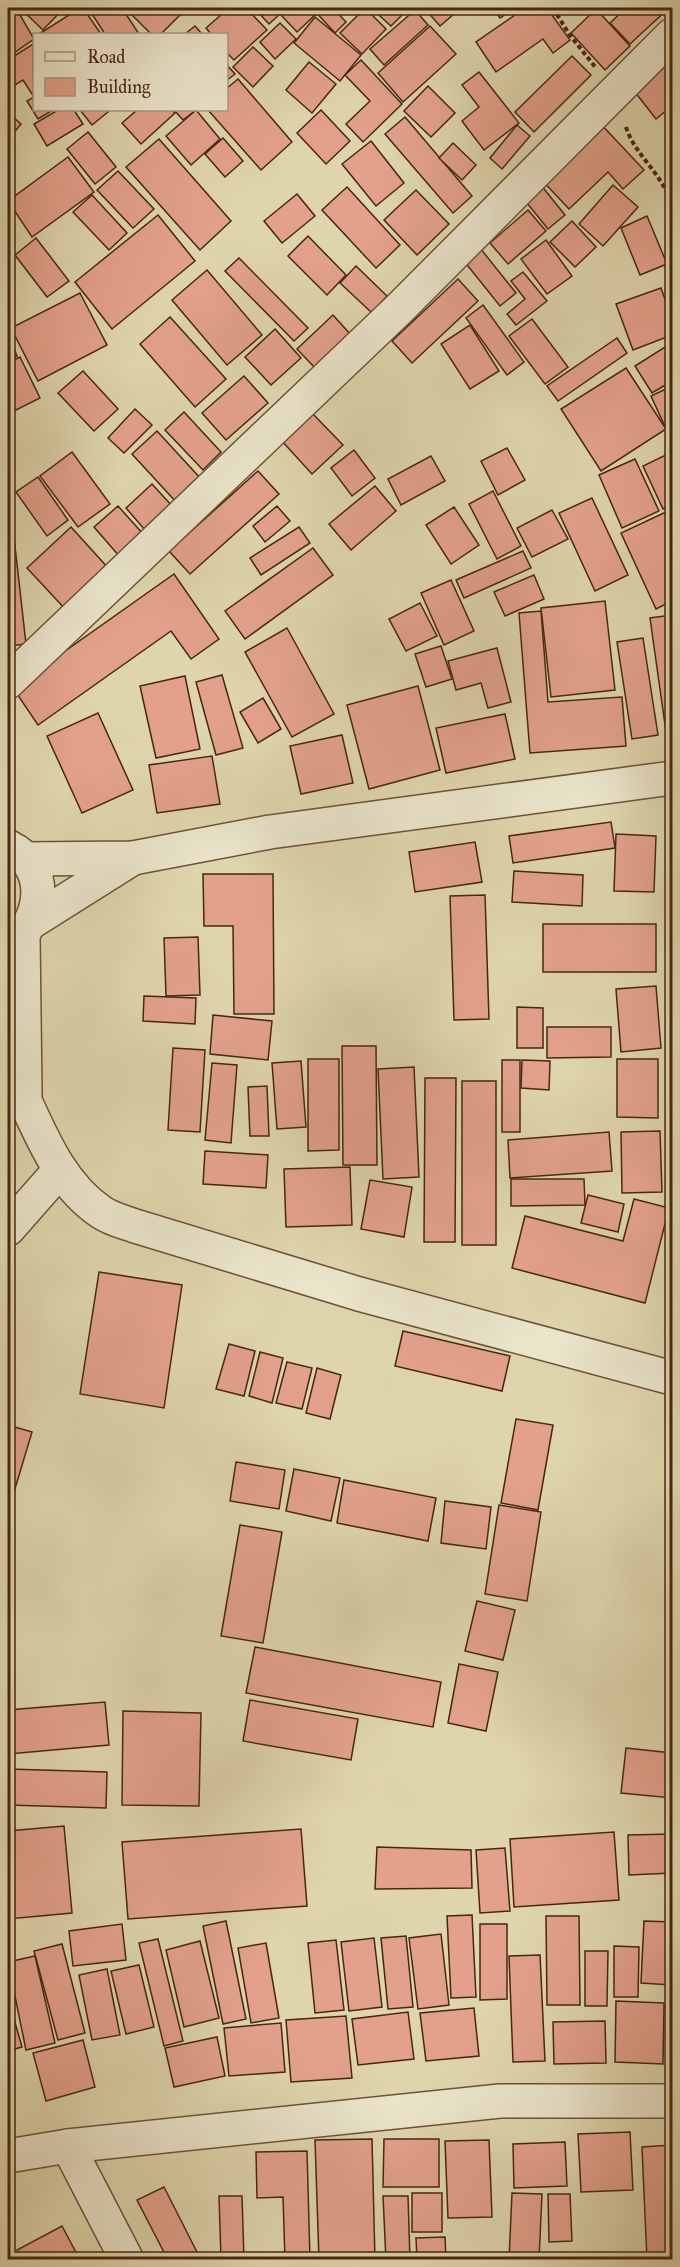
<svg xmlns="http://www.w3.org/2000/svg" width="680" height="2267" font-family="'IM FELL Great Primer',serif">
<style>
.building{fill:#e3a18c;stroke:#472612;stroke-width:1.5}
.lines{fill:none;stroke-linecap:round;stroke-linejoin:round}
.minor-casing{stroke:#6d5239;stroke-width:36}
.path{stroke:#472612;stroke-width:4;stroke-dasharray:4.5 3;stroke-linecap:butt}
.minor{stroke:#eae4ca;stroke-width:33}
</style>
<rect width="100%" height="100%" fill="#dfd5ad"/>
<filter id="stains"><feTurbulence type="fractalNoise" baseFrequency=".00333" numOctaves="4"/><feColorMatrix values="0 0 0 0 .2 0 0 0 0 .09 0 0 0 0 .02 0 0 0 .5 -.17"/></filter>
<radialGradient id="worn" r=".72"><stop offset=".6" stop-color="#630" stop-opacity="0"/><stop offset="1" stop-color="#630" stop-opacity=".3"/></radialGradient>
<g class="building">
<polygon points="8,8 16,8 34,39 8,57"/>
<polygon points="20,8 64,8 43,30"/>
<polygon points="80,8 83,8 101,34 39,34"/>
<polygon points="88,8 122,8 139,34 105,34"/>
<polygon points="125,8 181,8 184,11 161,34 151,34"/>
<polygon points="229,8 246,8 267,30 234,60 226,52 226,34 211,34 206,28"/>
<polygon points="254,8 308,8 315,15 297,32 280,14 269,24"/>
<polygon points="312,8 333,8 346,22 335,33"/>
<polygon points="365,8 386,29 362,54 340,33"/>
<polygon points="371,8 409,8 391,26"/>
<polygon points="424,8 461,8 440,26"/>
<polygon points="493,8 515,8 500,18"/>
<polygon points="525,8 547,8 570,40 553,53 543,39 496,72 476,42"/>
<polygon points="626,8 669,8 630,44 610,23"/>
<polygon points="596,9 630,46 605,70 571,33"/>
<polygon points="415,10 428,25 384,65 370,49"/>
<polygon points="315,17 361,55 340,81 294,43"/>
<polygon points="280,23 296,39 275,59 260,42"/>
<polygon points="195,26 202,34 185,34"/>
<polygon points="430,26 456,54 403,102 378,73"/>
<polygon points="33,44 34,110 53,110 38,119 27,101 34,97 23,80 8,89 8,60"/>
<polygon points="253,47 273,66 253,87 233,67"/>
<polygon points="672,54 672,106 656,119 631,87"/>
<polygon points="572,56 591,75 534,132 515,112"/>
<polygon points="361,60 402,104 363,142 346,124 370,101 345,75"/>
<polygon points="309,62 336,84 312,113 286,90"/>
<polygon points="226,64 235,74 226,81"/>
<polygon points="479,72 519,123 484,150 462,121 479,107 462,85"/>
<polygon points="238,79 292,142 261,170 208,110 226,110 226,89"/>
<polygon points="428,86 455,113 431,137 404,111"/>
<polygon points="58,110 74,110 83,124 47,146 34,124"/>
<polygon points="80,110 106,110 108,112 92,125"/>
<polygon points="137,110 172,110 175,113 141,144 122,123"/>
<polygon points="174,110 196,110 183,120"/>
<polygon points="196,110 220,139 191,165 166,136"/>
<polygon points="321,110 350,141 326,164 297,133"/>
<polygon points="10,114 21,124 8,140 8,117"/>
<polygon points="405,117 472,196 453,213 385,134"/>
<polygon points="598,121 644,170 623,189 608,172 569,209 538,176"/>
<polygon points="517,125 530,136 502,169 490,158"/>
<polygon points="88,132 116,167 95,184 67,149"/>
<polygon points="223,138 243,161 225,177 205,154"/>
<polygon points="159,139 231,221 200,250 126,167"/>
<polygon points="371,141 404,183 376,206 342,164"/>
<polygon points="453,143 476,165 462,180 439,158"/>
<polygon points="68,157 94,192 32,237 8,201"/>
<polygon points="118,171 154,209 133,228 97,190"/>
<polygon points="540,184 565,215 548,229 523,198"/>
<polygon points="613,185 638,207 603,246 579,224"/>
<polygon points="347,187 400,245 376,268 322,210"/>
<polygon points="416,190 449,224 417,255 384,220"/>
<polygon points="297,194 315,216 282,243 264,221"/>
<polygon points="92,195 127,233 109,250 73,212"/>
<polygon points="528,210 546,231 508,264 490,243"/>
<polygon points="158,215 195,261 112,329 75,282"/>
<polygon points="647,216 667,264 640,275 621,228"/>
<polygon points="572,221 596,247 575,267 550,242"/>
<polygon points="308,236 346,275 327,295 288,256"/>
<polygon points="36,238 69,281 47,297 15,255"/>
<polygon points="546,240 572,276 547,294 521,259"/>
<polygon points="480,248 516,293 500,306 464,261"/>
<polygon points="239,258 308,328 294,341 225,271"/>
<polygon points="356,266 387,296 372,313 340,283"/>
<polygon points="207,270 262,335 227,365 172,300"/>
<polygon points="523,272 547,301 516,325 507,314 525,299 511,281"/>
<polygon points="458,279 478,301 412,363 392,341"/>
<polygon points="661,288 672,319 672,335 633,350 616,304"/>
<polygon points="80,293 107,345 38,381 11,328"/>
<polygon points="483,305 524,362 507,375 466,318"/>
<polygon points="333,315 351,335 316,369 297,349"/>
<polygon points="170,317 226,379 195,407 140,344"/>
<polygon points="532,319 568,367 545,384 509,336"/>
<polygon points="470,325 499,371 470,389 441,344"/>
<polygon points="275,329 301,358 271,385 245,357"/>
<polygon points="8,333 17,356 8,360"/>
<polygon points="617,338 627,353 558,401 547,386"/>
<polygon points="665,347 672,359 672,381 652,393 635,366"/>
<polygon points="20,357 40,398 10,413 8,363"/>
<polygon points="626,368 666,429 601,471 561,409"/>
<polygon points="83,371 118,409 94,431 58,393"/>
<polygon points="244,376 268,403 226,440 202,413"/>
<polygon points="672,386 672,442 651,396"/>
<polygon points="135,409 152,425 124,453 108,438"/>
<polygon points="184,412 221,452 203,470 165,430"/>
<polygon points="311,412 343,445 312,474 281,440"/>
<polygon points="157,431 202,480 177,503 132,454"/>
<polygon points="507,448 525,480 498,495 481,461"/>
<polygon points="354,450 375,478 352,496 331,468"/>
<polygon points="72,452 110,504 78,527 40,476"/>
<polygon points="672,452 672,504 663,509 643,466"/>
<polygon points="431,456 445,481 401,505 388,479"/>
<polygon points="635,459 659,511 622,528 599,475"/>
<polygon points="258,471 279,494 190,574 169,551"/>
<polygon points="38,477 68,520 47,536 16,492"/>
<polygon points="8,484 26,644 8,646"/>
<polygon points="152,484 172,506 145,530 126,508"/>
<polygon points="375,486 396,511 351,550 329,524"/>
<polygon points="493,491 521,546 497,559 469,504"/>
<polygon points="592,498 628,575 595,591 559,513"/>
<polygon points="118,506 144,535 120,557 94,527"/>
<polygon points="277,506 290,521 265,542 253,526"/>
<polygon points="454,507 479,545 451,564 426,525"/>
<polygon points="552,510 568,539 532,557 517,528"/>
<polygon points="668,511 672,520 672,601 656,609 621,533"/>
<polygon points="71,527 110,570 67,611 27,568"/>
<polygon points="299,527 310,543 261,575 250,558"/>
<polygon points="313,548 333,575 245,639 225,611"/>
<polygon points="523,551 531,568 464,598 456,580"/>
<polygon points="174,574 219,639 191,659 171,631 38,725 13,688"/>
<polygon points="534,575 544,599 505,616 494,592"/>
<polygon points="451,580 474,631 444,645 421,593"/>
<polygon points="605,601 615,690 551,697 541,608"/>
<polygon points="420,603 437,636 406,651 389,619"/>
<polygon points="541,611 548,702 622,697 626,746 530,753 519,613"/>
<polygon points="672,615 672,731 666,732 650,618"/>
<polygon points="287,628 334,714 292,737 245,652"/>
<polygon points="643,638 658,735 632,739 617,642"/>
<polygon points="441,646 452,679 426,687 415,654"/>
<polygon points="497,648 511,702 488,708 481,683 456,690 448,661"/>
<polygon points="222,675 243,748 216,755 196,682"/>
<polygon points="185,676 200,749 156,758 140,686"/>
<polygon points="418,686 440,770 369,789 347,705"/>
<polygon points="263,698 281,729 258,743 240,712"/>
<polygon points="98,713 133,790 82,813 47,736"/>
<polygon points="505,714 515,759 446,773 436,728"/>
<polygon points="342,735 353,783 301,794 290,746"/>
<polygon points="212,756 220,804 157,813 149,765"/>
<polygon points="611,822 615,848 513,863 509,836"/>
<polygon points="616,834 656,836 654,892 614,891"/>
<polygon points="475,842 482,882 415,892 409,852"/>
<polygon points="514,871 583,875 582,906 512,902"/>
<polygon points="203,874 273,874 274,1014 234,1014 233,926 204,926"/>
<polygon points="485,895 489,1019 454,1020 450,896"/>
<rect x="543" y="924" width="113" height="48"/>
<polygon points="198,937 200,995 166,996 164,938"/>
<polygon points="656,986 661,1048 621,1052 616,989"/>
<polygon points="144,996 196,998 195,1024 143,1021"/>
<polygon points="517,1007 543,1008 543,1048 517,1048"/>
<polygon points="213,1015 272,1021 268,1060 210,1054"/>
<polygon points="547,1027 611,1027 611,1057 547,1058"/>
<polygon points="342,1046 376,1046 377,1165 343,1165"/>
<polygon points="173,1048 205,1050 200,1132 168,1130"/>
<polygon points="308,1059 339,1059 339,1150 308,1151"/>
<polygon points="617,1059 658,1059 658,1118 617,1117"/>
<rect x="502" y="1060" width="18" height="72"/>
<polygon points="522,1060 550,1061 549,1090 521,1088"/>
<polygon points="301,1061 306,1127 277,1129 272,1063"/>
<polygon points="212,1063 237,1065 231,1143 205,1140"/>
<polygon points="414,1067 419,1177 383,1179 378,1069"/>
<polygon points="425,1078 456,1078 455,1242 424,1242"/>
<rect x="462" y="1081" width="34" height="164"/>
<polygon points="267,1086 269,1136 250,1136 248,1087"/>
<polygon points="660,1131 662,1192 622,1193 621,1132"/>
<polygon points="609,1132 612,1171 510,1178 508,1140"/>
<polygon points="205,1151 268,1155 266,1188 203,1184"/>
<polygon points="350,1167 352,1225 286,1227 284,1169"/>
<polygon points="511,1179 584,1179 585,1205 511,1206"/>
<polygon points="370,1180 412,1187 404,1237 361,1229"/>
<polygon points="588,1195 624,1204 618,1232 581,1223"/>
<polygon points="634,1199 669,1208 645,1303 512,1268 525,1216 623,1241"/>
<polygon points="99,1272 182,1285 164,1408 80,1394"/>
<polygon points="403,1331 510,1356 502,1391 395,1366"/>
<polygon points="229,1344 255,1351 244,1396 216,1389"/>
<polygon points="260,1352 283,1358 272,1403 249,1396"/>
<polygon points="287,1362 312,1368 302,1409 276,1403"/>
<polygon points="317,1368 341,1375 330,1419 306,1413"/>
<polygon points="516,1419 553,1425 538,1510 501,1503"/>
<polygon points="8,1425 32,1432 8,1512"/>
<polygon points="236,1462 285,1470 279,1509 230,1501"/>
<polygon points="294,1469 340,1478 331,1521 286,1511"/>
<polygon points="344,1480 436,1498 428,1541 337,1523"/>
<polygon points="445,1501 491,1507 486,1549 441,1543"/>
<polygon points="499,1505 541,1512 527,1601 485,1594"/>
<polygon points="240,1525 282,1532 263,1643 221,1636"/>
<polygon points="477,1601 515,1610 503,1660 465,1651"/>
<polygon points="255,1647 441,1682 433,1727 246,1693"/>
<polygon points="459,1664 498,1672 486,1731 448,1723"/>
<polygon points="250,1700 358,1719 351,1760 243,1741"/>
<polygon points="105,1702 109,1745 8,1754 8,1710"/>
<polygon points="123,1711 201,1713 199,1806 122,1805"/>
<polygon points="626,1748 672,1753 672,1798 621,1793"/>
<polygon points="8,1769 107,1772 106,1808 8,1805"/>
<polygon points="64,1826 72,1913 8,1919 8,1831"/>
<polygon points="301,1829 307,1906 128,1919 122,1842"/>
<polygon points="614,1832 619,1900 514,1907 510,1839"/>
<polygon points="672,1834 672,1873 629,1875 628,1835"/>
<polygon points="377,1847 471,1850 472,1888 375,1889"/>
<polygon points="505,1848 510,1911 480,1913 476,1850"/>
<polygon points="472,1915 476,1997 451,1998 447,1916"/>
<polygon points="546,1916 579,1916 580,2005 547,2005"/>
<polygon points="226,1921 246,2019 223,2024 203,1926"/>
<polygon points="644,1921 672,1922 672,1985 641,1983"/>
<polygon points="122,1924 126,1960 73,1966 69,1931"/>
<polygon points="480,1924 507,1924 507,1999 480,2000"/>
<polygon points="441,1934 449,2005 418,2009 409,1938"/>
<polygon points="406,1936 413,2007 388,2009 381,1938"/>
<polygon points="374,1938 382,2007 349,2011 341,1942"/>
<polygon points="158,1939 183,2041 164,2046 139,1943"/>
<polygon points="336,1940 344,2010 315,2013 308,1943"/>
<polygon points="200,1941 219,2018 184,2027 166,1950"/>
<polygon points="266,1943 279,2018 251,2023 238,1948"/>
<polygon points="62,1944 85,2033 58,2040 34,1951"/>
<polygon points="614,1946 639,1947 638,1997 614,1997"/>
<polygon points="585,1951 608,1951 607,2006 585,2006"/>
<polygon points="540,1955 545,2061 513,2062 509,1956"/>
<polygon points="35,1956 55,2043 26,2050 8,1962"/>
<polygon points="139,1965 154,2027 126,2034 111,1971"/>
<polygon points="107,1969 120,2035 92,2040 79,1975"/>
<polygon points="8,1998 22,2047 8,2051"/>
<polygon points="616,2001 664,2003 663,2064 615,2062"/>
<polygon points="474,2008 479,2056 426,2061 420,2013"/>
<polygon points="408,2012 414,2059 358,2065 352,2019"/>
<polygon points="346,2016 352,2078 291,2082 286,2020"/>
<polygon points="605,2021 606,2063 554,2064 553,2022"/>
<polygon points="281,2023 285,2072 229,2076 224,2028"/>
<polygon points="217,2037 225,2076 174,2087 165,2048"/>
<polygon points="83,2040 95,2087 46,2101 33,2053"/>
<polygon points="630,2132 633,2190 581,2192 578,2134"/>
<polygon points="372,2139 375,2260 319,2260 315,2140"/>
<polygon points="384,2139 439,2139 439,2187 383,2187"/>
<polygon points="489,2140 492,2217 448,2218 445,2141"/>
<polygon points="565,2142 567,2186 514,2188 513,2144"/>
<polygon points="672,2145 672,2260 647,2260 642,2147"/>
<polygon points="307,2151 310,2260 285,2260 283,2197 257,2198 256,2152"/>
<polygon points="164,2187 201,2260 168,2260 137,2200"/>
<rect x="412" y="2193" width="30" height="39"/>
<polygon points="512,2193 542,2194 539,2260 509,2260"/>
<polygon points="548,2194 570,2194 572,2241 549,2242"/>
<polygon points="219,2196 242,2196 244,2260 221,2260"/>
<polygon points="383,2196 408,2196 410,2260 386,2260"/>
<polygon points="62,2226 80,2260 22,2260 17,2250"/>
<polygon points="445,2237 446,2260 417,2260 416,2238"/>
</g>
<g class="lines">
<g class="minor-casing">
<g id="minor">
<polyline points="8,682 399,309 672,35"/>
<polyline points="25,859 133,858 270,832 672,778"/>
<polyline points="33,921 133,858"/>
<polyline points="23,935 25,1095"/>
<path d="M8,946C43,924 52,868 9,847"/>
<path d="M8,1066C35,1116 52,1179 101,1212C111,1219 124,1222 135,1226L359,1294L672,1378"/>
<polyline points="8,1229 59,1171"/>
<polyline points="68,2146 127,2260"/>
<polyline points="8,2156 68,2146 500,2101 672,2101"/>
</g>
</g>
<g class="path">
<polyline points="553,8 569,34 596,68"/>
<path d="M626,127C635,157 667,176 672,210"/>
</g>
<use href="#minor" class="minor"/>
</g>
<rect width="680" height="2267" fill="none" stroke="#dfd5ad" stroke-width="30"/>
<rect x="9" y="9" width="662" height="2249" fill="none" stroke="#472612" stroke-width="3"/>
<rect x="15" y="15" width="650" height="2237" fill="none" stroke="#472612" stroke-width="1.5"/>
<rect x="33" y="33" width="195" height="78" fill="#eae4ca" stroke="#a99880" stroke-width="1.5"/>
<rect x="45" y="52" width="30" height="9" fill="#eae4ca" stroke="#a99880" stroke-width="1.5"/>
<text x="87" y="63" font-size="18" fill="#472612">Road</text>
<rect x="45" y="78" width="30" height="18" fill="#e3a18c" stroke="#a99880" stroke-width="1.5"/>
<text x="87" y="93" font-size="18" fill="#472612">Building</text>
<rect width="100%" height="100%" filter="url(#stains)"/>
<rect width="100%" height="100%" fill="url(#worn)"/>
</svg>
